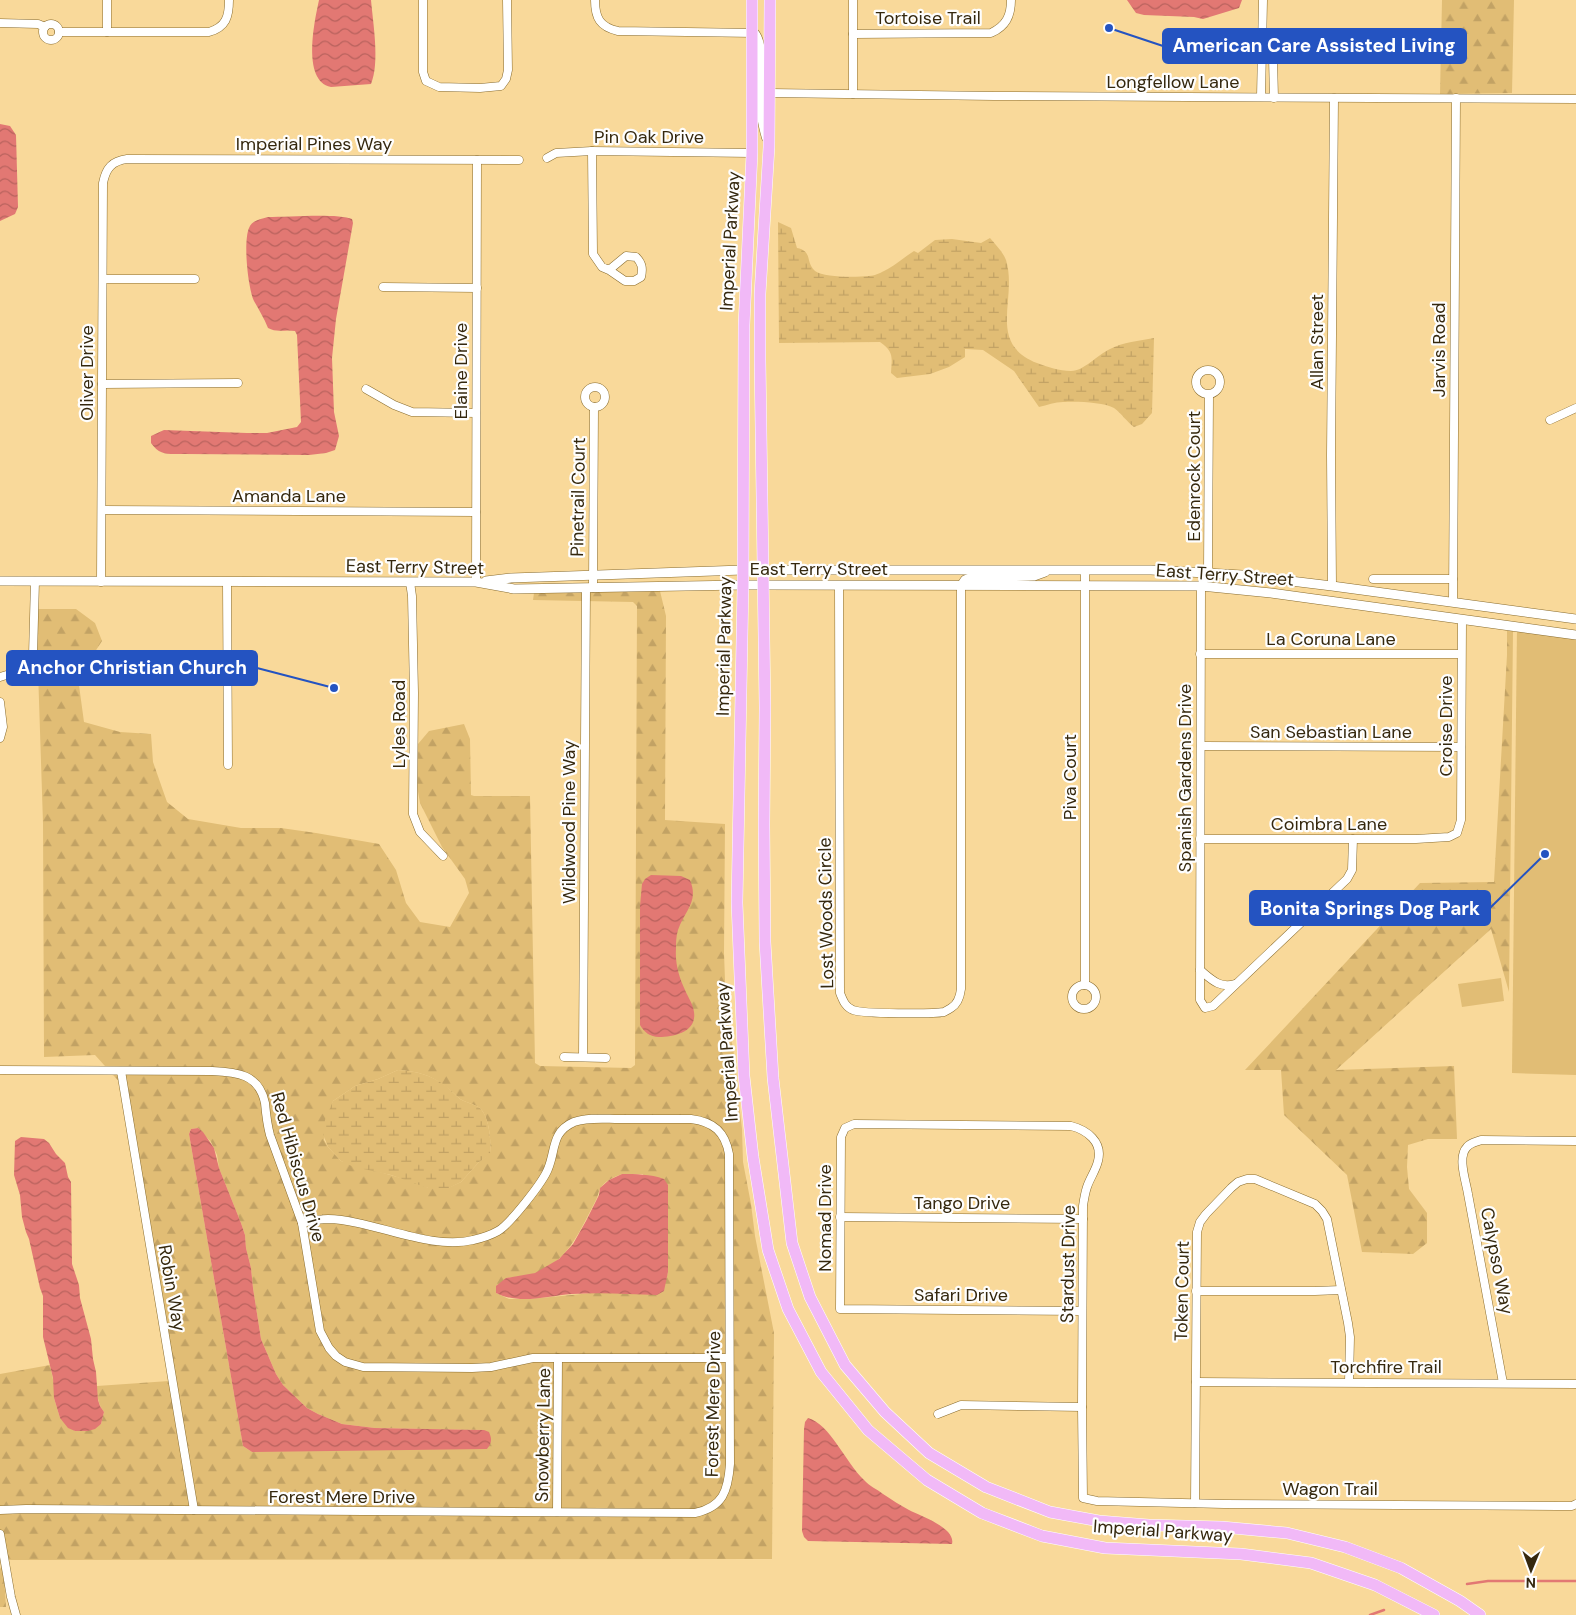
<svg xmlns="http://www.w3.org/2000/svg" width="1576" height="1615" font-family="'DM Sans',sans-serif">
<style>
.green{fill:#e1bd75}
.forest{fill:url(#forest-firs);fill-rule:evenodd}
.wetland{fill:url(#wetland-marsh)}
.water{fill:url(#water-waves)}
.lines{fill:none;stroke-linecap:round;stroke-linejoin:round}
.stream{stroke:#e27873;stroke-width:2.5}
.minor-casing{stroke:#896c2e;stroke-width:9}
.tertiary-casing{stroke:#896c2e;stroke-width:10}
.primary-casing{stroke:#fff;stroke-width:12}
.minor{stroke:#fff;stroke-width:8}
.tertiary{stroke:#fff;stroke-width:9}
.primary{stroke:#f1b9f7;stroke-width:11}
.labels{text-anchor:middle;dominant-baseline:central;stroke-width:4.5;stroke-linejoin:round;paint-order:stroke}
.street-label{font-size:18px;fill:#35280e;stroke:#fefefe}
.leader{fill:none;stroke:#2453c1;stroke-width:2}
.callout-dot{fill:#2453c1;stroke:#fefefe;stroke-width:2}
.callout{fill:#2453c1;stroke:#2453c1;stroke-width:2}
.callout-label{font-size:19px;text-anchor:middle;font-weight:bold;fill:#fff}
</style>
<defs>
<pattern id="forest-firs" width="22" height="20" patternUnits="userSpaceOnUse" patternTransform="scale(1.25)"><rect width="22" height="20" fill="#e1bd75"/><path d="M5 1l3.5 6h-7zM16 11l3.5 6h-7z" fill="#c2a264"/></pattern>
<pattern id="wetland-marsh" width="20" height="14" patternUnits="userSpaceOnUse" patternTransform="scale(1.25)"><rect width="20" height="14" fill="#e1bd75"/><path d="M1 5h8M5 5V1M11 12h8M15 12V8" fill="none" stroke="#c2a264"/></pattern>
<pattern id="water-waves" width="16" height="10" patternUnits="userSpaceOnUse" patternTransform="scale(1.25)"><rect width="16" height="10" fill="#e27873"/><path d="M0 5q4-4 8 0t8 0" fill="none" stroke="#b8625d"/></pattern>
</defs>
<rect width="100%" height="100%" fill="#f9d99a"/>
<g class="green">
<polygon points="1517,627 1576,635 1576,1075 1512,1073"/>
<polygon points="1501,978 1504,1001 1462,1007 1458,984"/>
</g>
<g class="forest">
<polygon points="1442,0 1514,0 1512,93 1440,94"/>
<path d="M660,591L666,616L665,820L725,824L724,953L726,1007L735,1061L738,1094L742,1129L743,1162L751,1204L755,1236L774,1333L772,1559L3,1560L6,1607H0V1569L2,1566L0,1553V1374L50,1365L54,1384V1398L60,1418L75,1431H88L101,1424L104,1412C98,1404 97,1396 97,1386L169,1381L124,1087L95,1055L44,1057L43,823L36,609H76L95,623L102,641L78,678L84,722L120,732L151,734L153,762L167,802L188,819L241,828H281L316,833L379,844L396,870L406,903L420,922L450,927L469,893L465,879L442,847L420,803L414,769L418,744L429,731L464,724L470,739L471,795L474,796H530L535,1063L540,1066L631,1068L635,1065L637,606L633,602L533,600L534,593ZM398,1070C416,1071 431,1075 445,1086C451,1090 455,1095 460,1099C466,1103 476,1104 481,1109C490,1121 491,1140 490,1154L479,1162L461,1182L448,1188H428L422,1184L341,1161L328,1147L324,1140L333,1101L355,1086L378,1079ZM198,1128L211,1142L217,1155L219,1168L241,1223L245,1235L246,1248L251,1268L253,1288L261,1339L276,1374L283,1385L307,1408L318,1414L342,1424L375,1428L484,1430L252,1452L243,1446L189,1134L191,1129ZM622,1174H643L667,1239L668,1272L664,1286L530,1299H509L496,1293L506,1278C515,1277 527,1276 536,1273C569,1261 581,1228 596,1200C598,1196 598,1193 600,1189C604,1181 614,1177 622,1174Z"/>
<polygon points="1507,630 1513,631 1509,992 1491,929 1336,1070 1454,1066 1457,1139 1428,1139 1408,1145 1407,1167 1409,1189 1427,1213 1427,1243 1413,1254 1362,1252 1347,1175 1284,1115 1281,1070 1245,1070 1420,883 1494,882 1507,655"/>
</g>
<g class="wetland">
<path d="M778,222L791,228L797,248C813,251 805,262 815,271C824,278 857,277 869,276C874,276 880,273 884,271C895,266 904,257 914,251L918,253L935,240L952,239L981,243L990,238C995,244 1003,252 1006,260C1018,299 986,343 1037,363C1048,367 1059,371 1071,371C1084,371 1097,355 1110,349C1123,342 1139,341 1154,338L1152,413L1142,424L1134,427C1127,422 1122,414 1114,408C1104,402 1075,401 1063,402C1055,402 1047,405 1039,407L1014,371L983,350L965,349V357L949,367L930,374L897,378L891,373C892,357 894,352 880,342L779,343Z"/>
<path d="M398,1070C416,1071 431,1075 446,1086C451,1090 455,1095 460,1099C466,1103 476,1104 481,1109C490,1120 491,1141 490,1155L479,1162L461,1182L449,1188H428L391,1175L354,1167L341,1161L328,1147L323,1134L325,1120L333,1101L355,1086L378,1079Z"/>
</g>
<g class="water">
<path d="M319,0H371C373,23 380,63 371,84L331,87C301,81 315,19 319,0Z"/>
<polygon points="1127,0 1242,0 1239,8 1203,19 1194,17 1144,15 1136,13"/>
<polygon points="0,124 10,126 16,135 18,207 15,214 0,221"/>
<path d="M268,217C287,217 338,213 352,219L353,223L336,319L332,358L334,412L339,436L335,450L326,453L309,455L184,454C169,454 160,456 151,443V436L164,430L247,433H267L297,427L301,422L297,335L295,331C285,329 277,333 268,328C264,318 259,310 254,301C248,288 243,242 249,228C252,220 261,219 268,217Z"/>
<path d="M651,875L681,876L690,880C699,902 685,910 678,930C676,936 676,943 676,949C675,964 679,977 685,990C688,997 693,1004 694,1012C697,1032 674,1037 659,1037C650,1037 644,1032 640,1025V906L642,884L645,879Z"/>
<path d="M198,1128L203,1132L214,1148L219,1168L241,1223L245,1235L246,1248L251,1268L253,1288L261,1339L276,1374L283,1385L307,1408L318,1414L342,1424L375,1428L484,1430L489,1432C492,1439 492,1443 487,1449L252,1452L243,1446L189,1134L191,1129Z"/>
<polygon points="21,1137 44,1139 49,1143 56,1154 65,1163 68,1177 71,1182 72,1264 79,1285 80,1298 91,1339 93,1359 96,1372 98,1400 100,1406 104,1412 101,1424 95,1429 88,1431 75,1431 68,1428 60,1418 54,1398 53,1378 43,1337 43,1296 40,1288 29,1239 26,1232 22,1217 20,1195 14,1175 15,1141"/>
<path d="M622,1174C636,1174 650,1174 664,1179L668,1185V1272L664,1291L657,1295C629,1294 600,1292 572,1294C546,1296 520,1305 496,1293V1286L506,1278L535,1273L559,1259L573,1244L586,1221L599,1195L600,1188L609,1180Z"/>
<path d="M808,1418C830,1424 846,1463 864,1480C869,1486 877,1489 883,1494C892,1500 900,1505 909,1510C921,1516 956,1528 952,1544L808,1541L804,1537L802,1531L804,1429L805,1422Z"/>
</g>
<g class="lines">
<g class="stream">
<polyline points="1467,1584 1488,1581 1576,1581"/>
<polyline points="1370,1615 1384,1610"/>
</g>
<g class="minor-casing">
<g id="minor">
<polyline points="107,0 107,32"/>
<polyline points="423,0 423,72 426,81 439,87 480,88 501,86 506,79 508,70 507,0"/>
<path d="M595,0C595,18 600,27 618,31L755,33C767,47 759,96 761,115C762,123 764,131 766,138"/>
<polyline points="0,23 38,24 45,27"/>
<circle cx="51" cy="32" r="8"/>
<path d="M59,32H209C226,27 229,17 229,0"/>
<path d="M853,34L991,33C1006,26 1011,16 1011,0"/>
<polyline points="1263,38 1273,58 1274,98"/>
<polyline points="770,93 994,96 1576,99"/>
<polyline points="853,94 853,0"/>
<polyline points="1261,97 1263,0"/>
<path d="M592,151L593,254L602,267L609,270L625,281H634L641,277C643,268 642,263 636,257L626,256L609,270"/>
<polyline points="547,158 556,153 592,151 752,153"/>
<polyline points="103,279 195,279"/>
<polyline points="383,287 477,288"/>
<circle cx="1208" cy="382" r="12"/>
<polyline points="102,384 238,383"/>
<circle cx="595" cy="397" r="10"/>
<polyline points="366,389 394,405 412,412 476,413"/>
<polyline points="1209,395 1208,572 1201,586 1200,1000 1205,1008 1213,1006 1347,879 1352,870 1353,839"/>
<polyline points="1550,420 1576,408"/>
<polyline points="102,510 476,512"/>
<polyline points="1373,579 1453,579"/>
<path d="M101,582L103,183C106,168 112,161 127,159L519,160"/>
<polyline points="227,582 228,765"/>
<polyline points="410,582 412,596 414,693 413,814 420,832 443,856"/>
<polyline points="476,582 477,160"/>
<path d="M839,586L840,993C843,1000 845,1007 853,1010C862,1014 934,1014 944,1012C946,1011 948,1010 951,1008C958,1004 960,997 961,989V586"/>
<polyline points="1332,586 1331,455 1334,98"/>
<polyline points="593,588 594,407"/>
<polyline points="1453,602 1456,98"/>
<polyline points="1200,654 1461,654"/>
<path d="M0,677C13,673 29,669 33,655L35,581"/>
<polyline points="0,702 3,727 0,738"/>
<polyline points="1201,746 1461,747"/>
<polyline points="1200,839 1416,839 1449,837 1457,833 1461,820 1462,620"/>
<path d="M1200,970C1211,979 1220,989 1235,984"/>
<polyline points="1085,985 1085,570"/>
<circle cx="1084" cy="997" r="12"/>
<polyline points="564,1057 606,1058"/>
<polyline points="583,1057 586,588"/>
<path d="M0,1070L212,1071C237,1072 259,1074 265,1103C266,1114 267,1124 270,1135L302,1223L320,1331L329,1348L336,1356L345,1362L363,1367L472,1368L491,1367L533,1358H729"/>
<polyline points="121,1071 194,1510"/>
<polyline points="840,1217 1083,1219"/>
<polyline points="1196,1291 1315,1291 1341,1290"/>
<path d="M1082,1311L840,1309L841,1137L845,1128L854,1124L1071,1126C1087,1130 1103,1142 1098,1161C1096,1170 1090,1178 1087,1187C1085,1193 1084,1199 1083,1206L1082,1407L1083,1498L1097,1501L1224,1504L1558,1506H1572L1576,1504"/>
<polyline points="1196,1382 1576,1384"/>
<path d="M1503,1383L1468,1194C1466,1181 1457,1157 1467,1147C1470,1143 1476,1142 1481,1140L1576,1141"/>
<polyline points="938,1414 961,1405 1082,1407"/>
<polyline points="1195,1503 1197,1232 1200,1222 1206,1214 1231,1188 1238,1182 1247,1179 1255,1179 1315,1204 1322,1211 1327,1219 1348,1323 1350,1337 1349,1382"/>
<path d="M0,1510L26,1509L695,1513C723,1507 728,1491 730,1464L729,1154C725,1132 714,1122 691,1119C667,1119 643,1119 619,1119C605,1119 588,1117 574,1122C551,1132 556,1150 548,1169C543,1182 510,1224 498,1231C491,1235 482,1238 473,1240C430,1251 373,1220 328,1219C319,1219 311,1221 302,1223"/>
<polyline points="557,1512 558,1358"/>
<polyline points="0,1534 11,1597 16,1615"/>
</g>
</g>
<g class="tertiary-casing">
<g id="tertiary">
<polyline points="0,581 476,582 514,589 743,585 1201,586 1271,593 1576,635"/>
<polyline points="486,581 511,578 743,570 1151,570 1242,575 1332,586 1576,619"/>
<polyline points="961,586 965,580 970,578 1034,576 1045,572"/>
</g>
</g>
<g class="primary-casing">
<g id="primary">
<polyline points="752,0 752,153 744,325 743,585 737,903 744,1076 753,1157 768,1250 788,1309 821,1372 868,1430 927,1480 982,1513 1042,1536 1105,1548 1241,1554 1311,1563 1375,1585 1434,1615"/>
<polyline points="770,0 769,147 760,294 760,360 765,707 764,825 765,942 773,1078 792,1243 810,1297 845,1365 885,1412 929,1453 986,1487 1050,1512 1099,1521 1149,1525 1222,1527 1287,1533 1345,1547 1401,1568 1460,1601 1480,1615"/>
</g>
</g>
<use href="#minor" class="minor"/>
<use href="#tertiary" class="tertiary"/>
<use href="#primary" class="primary"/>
</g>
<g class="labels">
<g class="street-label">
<text x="928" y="18">Tortoise Trail</text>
<text x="1173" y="82">Longfellow Lane</text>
<text x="649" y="137">Pin Oak Drive</text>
<text x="314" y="144">Imperial Pines Way</text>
<text transform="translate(730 241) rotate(-87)">Imperial Parkway</text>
<text transform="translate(1317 342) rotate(-90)">Allan Street</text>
<text transform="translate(1439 350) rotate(-90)">Jarvis Road</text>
<text transform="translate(461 371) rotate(-90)">Elaine Drive</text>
<text transform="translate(87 373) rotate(-90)">Oliver Drive</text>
<text transform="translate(1194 476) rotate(-90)">Edenrock Court</text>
<text x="289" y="496">Amanda Lane</text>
<text transform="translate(578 497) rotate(-89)">Pinetrail Court</text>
<text transform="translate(415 567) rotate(1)">East Terry Street</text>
<text x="819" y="569">East Terry Street</text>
<text transform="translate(1225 575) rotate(4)">East Terry Street</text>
<text x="1331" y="639">La Coruna Lane</text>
<text transform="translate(724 646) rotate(-89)">Imperial Parkway</text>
<text transform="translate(399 724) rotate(-90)">Lyles Road</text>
<text transform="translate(1446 726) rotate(-90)">Croise Drive</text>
<text x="1331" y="732">San Sebastian Lane</text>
<text transform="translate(1070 777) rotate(-90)">Piva Court</text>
<text transform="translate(1185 778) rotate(-90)">Spanish Gardens Drive</text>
<text transform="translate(569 822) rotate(-90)">Wildwood Pine Way</text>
<text x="1329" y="824">Coimbra Lane</text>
<text transform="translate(826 913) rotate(-91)">Lost Woods Circle</text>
<text transform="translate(727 1052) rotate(-94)">Imperial Parkway</text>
<text transform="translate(298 1167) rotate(74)">Red Hibiscus Drive</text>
<text x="962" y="1203">Tango Drive</text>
<text transform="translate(825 1218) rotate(-90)">Nomad Drive</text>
<text transform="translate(1497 1261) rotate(79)">Calypso Way</text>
<text transform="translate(1068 1264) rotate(-89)">Stardust Drive</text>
<text transform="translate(172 1288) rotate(80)">Robin Way</text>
<text transform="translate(1182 1291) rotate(-89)">Token Court</text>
<text x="961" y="1295">Safari Drive</text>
<text x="1386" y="1367">Torchfire Trail</text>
<text transform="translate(713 1404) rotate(-89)">Forest Mere Drive</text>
<text transform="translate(543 1435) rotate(-89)">Snowberry Lane</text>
<text x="1330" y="1489">Wagon Trail</text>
<text x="342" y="1497">Forest Mere Drive</text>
<text transform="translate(1163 1531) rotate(4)">Imperial Parkway</text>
</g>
</g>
<path class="leader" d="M1109 28L1163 46M334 688L257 668M1545 854L1490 908"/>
<g class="callout-dot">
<circle cx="1109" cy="28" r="5"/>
<circle cx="334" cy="688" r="5"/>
<circle cx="1545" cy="854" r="5"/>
</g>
<g class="callout">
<rect x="1163" y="29" width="303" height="34" rx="5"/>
<rect x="7" y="651" width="250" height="34" rx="5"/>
<rect x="1250" y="891" width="240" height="34" rx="5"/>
</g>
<g class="callout-label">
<text x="1314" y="52">American Care Assisted Living</text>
<text x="132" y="674">Anchor Christian Church</text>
<text x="1370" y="915">Bonita Springs Dog Park</text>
</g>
<g transform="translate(1531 1570) rotate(181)" stroke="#fefefe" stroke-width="4" paint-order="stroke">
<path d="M0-4L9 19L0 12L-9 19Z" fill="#35280e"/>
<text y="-8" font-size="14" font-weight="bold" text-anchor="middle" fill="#35280e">N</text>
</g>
</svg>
